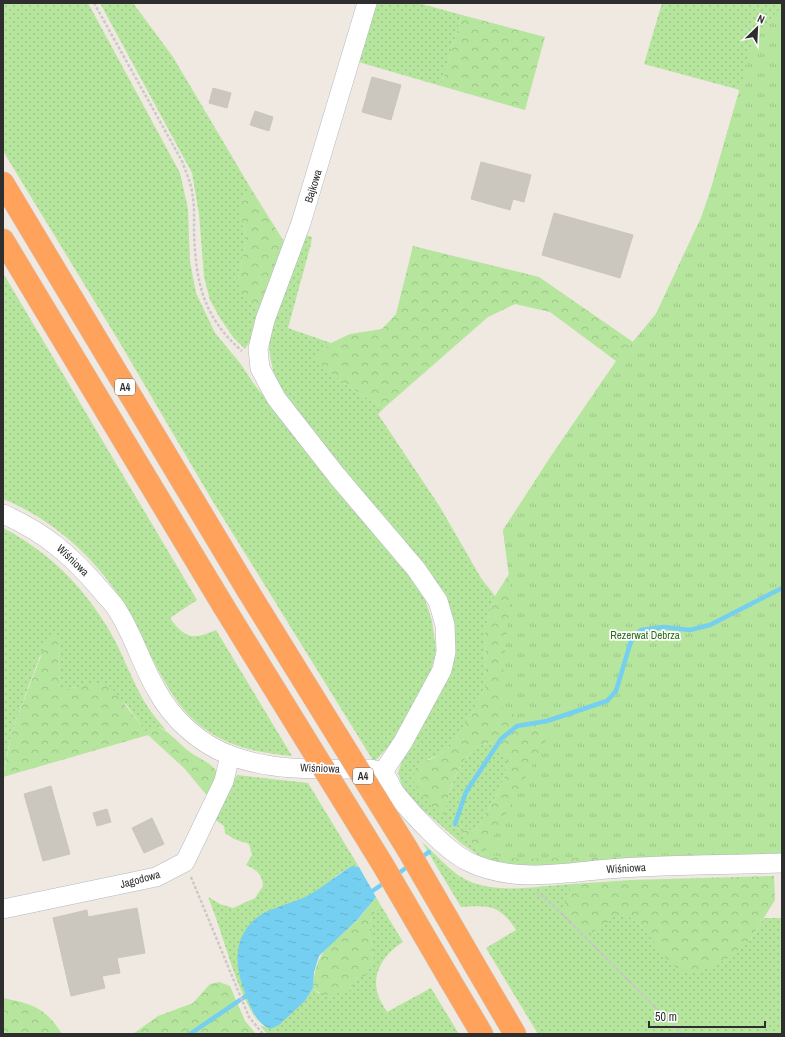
<svg xmlns="http://www.w3.org/2000/svg" width="785" height="1037" font-family="'Archivo Narrow',sans-serif">
<style>
.grass{fill:url(#grass-dots)}
.forest{fill:url(#forest-crowns)}
.park{fill:url(#park-tufts)}
.water{fill:url(#water-ripples)}
.lines{fill:none;stroke-linecap:round;stroke-linejoin:round}
.stream{stroke:#75cff0;stroke-width:4.5}
.building{fill:#cbc7bf;stroke:#cbc5ba}
.minor-casing{stroke:#b4b7c1;stroke-width:20}
.highway-casing{stroke:#c9c9c9;stroke-width:23}
.path{stroke:#c9c9c9;stroke-width:2.5;stroke-dasharray:3 2;stroke-linecap:butt}
.minor{stroke:#fff;stroke-width:19}
.highway{stroke:#ffa35c;stroke-width:22}
.highway-bridge-casing{stroke:#c9c9c9;stroke-width:23;stroke-linecap:butt}
.highway-bridge{stroke:#ffa35c;stroke-width:22}
.labels{text-anchor:middle;dominant-baseline:central;stroke-width:3.5;stroke-linejoin:round;paint-order:stroke}
.shield{fill:#fff;stroke:#6d6d6d;stroke-width:1}
.shield-label{font-size:10px;font-weight:bold;fill:#2e2e2e}
.street-label{font-size:11px;fill:#2e2e2e;stroke:#fff}
.park-label{font-size:11px;fill:#2c6e1b;stroke:#fff}
</style>
<defs>
<pattern id="grass-dots" width="8" height="8" patternUnits="userSpaceOnUse"><rect width="8" height="8" fill="#b6e59e"/><path d="M2 2h.1M6 6h.1" fill="none" stroke="#9dc588" stroke-width="1.8" stroke-linecap="round"/></pattern>
<pattern id="forest-crowns" width="20" height="18" patternUnits="userSpaceOnUse"><rect width="20" height="18" fill="#b6e59e"/><path d="M2 6a3 3 0 1 1 6 0M12 15a3 3 0 1 1 6 0" fill="none" stroke="#9dc588"/></pattern>
<pattern id="park-tufts" width="24" height="20" patternUnits="userSpaceOnUse"><rect width="24" height="20" fill="#b6e59e"/><path d="M3 7l-1-3M5 7V3M7 7l1-3M15 17l-1-3M17 17v-4M19 17l1-3" fill="none" stroke="#9dc588"/></pattern>
<pattern id="water-ripples" width="26" height="14" patternUnits="userSpaceOnUse"><rect width="26" height="14" fill="#75cff0"/><path d="M2 4q2-2 4 0t4 0M15 11q2-2 4 0t4 0" fill="none" stroke="#66b2ce"/></pattern>
</defs>
<rect width="100%" height="100%" fill="#efe9e1"/>
<g class="grass">
<polygon points="3,3 88,3 180,173 188,209 190,262 196,293 215,333 240,363 254,384 423,593 432,621 436,650 430,676 391,744 374,762 209,495 120,343 3,151"/>
<polygon points="100,3 133,3 173,57 250,187 240,204 240,218 247,237 238,278 248,302 259,308 250,341 245,349 233,337 220,318 210,300 204,277 199,214 192,173"/>
<polygon points="372,3 418,3 462,15 441,86 355,61"/>
<polygon points="662,3 782,3 782,7 774,15 753,43 740,90 644,64"/>
<path d="M303,234L312,237L311,244L288,328L331,343L316,360L349,387L384,408L378,414L440,507L481,578L495,596L485,628L486,686L469,719L450,747L438,756L428,759L444,815C448,793 460,751 485,744C488,743 493,744 497,745C500,749 505,753 506,758C513,772 484,817 476,830L462,831L483,854L481,857L462,844L405,794L398,773L402,761L438,697L451,663V618L278,389C274,373 269,358 269,341C270,314 294,261 303,234Z"/>
<path d="M3,273L197,600L170,618C185,639 193,640 216,630L292,756C250,753 207,741 180,705C154,670 139,626 114,589C88,551 46,516 3,499Z"/>
<path d="M3,528C49,552 83,586 109,630C124,655 133,685 149,709C154,716 160,723 166,730L159,727L148,735L126,704L74,687L65,691L58,689L59,639L40,656L12,731L3,774Z"/>
<path d="M237,775L308,783L359,867L352,866L337,875L323,888L304,898L251,1009L260,1025L270,1029L305,1001L313,988L318,993L350,990L357,978L365,975L372,964L373,947L369,933L371,918L380,904L403,942C385,953 371,973 378,995C380,1001 384,1007 387,1012L431,988L459,1034H267C235,996 227,942 208,897L220,904L233,908L255,898L263,886C262,874 257,870 246,865L252,855L249,844L234,839L225,833L224,826L214,819L232,783Z"/>
<path d="M422,842C432,851 451,871 461,877C493,896 537,886 572,884L570,893L613,917L620,911C644,924 655,942 670,963L748,943L764,918H782V1034H538L486,948L516,930C500,905 490,905 461,907Z"/>
</g>
<g class="forest">
<path d="M782,7V855L525,866L501,863L481,857L483,854L461,831L476,830C484,817 513,772 506,758C504,753 500,749 497,745C493,744 488,743 485,744C460,751 447,793 445,815C430,809 420,792 412,779L417,765L438,756L450,747L469,719L486,686L485,628L495,596L509,574L503,530L551,456L616,361L550,312L515,304L488,317L384,408L349,387L315,360L331,343L350,334L382,329L396,314L413,246L539,277L633,342L656,314L701,218L710,192L753,43L774,15Z"/>
<polygon points="462,15 545,37 525,110 441,86"/>
<polygon points="250,187 288,248 265,304 259,308 248,302 240,293 238,278 247,237 240,218 240,204"/>
<path d="M56,634L59,639L58,689C66,691 69,688 76,687C88,685 99,683 111,687L148,734L153,728L159,727C171,733 179,744 190,752C199,759 211,762 217,772L209,798L184,768L148,735L3,777L12,731L49,635Z"/>
<path d="M774,876L775,900L748,943L719,964L688,974C682,970 674,967 669,962C651,942 648,925 620,912L604,925L591,933L575,926L564,909L572,884L631,880Z"/>
<path d="M376,897L380,904L371,918L369,933L373,947L372,964L365,976L357,978L350,990C336,994 325,999 313,988C315,950 331,945 356,921C364,914 369,904 376,897Z"/>
<polygon points="219,982 230,986 245,1021 256,1034 133,1034 158,1016 193,1003 210,984"/>
<path d="M3,998C32,1004 45,1007 62,1034H3Z"/>
</g>
<polygon class="park" points="782,7 782,853 519,859 484,854 549,735 500,706 511,591 503,530 617,361 656,314 701,218 710,192 753,43 774,15"/>
<path class="water" d="M352,866L359,867L376,897L358,919L319,956L314,972L313,988L305,1001L279,1025L270,1029C254,1022 250,1005 244,990C233,961 234,930 264,913C277,906 293,903 307,896C324,887 335,876 352,866Z"/>
<g class="lines">
<g class="stream">
<polyline points="455,824 466,792 501,739 517,726 547,721 607,701 616,691 631,641 641,630 664,627 690,630 710,625 782,588"/>
<polyline points="419,859 429,852"/>
<polyline points="396,875 410,865"/>
<polyline points="368,894 387,881"/>
<polyline points="243,998 250,993"/>
<polyline points="190,1034 240,1000"/>
</g>
</g>
<g class="building">
<polygon points="372,77 401,85 391,120 362,112"/>
<polygon points="213,88 231,93 227,108 209,103"/>
<polygon points="255,111 273,117 269,131 250,125"/>
<polygon points="481,162 531,175 524,202 513,199 510,210 471,199"/>
<polygon points="554,213 633,235 620,278 542,255"/>
<polygon points="51,786 70,854 43,861 24,794"/>
<polygon points="107,809 111,822 97,826 93,813"/>
<polygon points="152,818 164,844 144,853 132,828"/>
<polygon points="137,908 145,953 117,958 120,973 102,976 105,988 71,996 53,918 87,910 88,917"/>
</g>
<g class="lines">
<g class="minor-casing">
<g id="minor">
<polyline points="367,3 301,223 265,320 258,349 260,368 276,398 337,476 416,569 438,601 445,625 446,652 442,670 403,742 383,772"/>
<path d="M3,514C45,533 70,554 100,589C106,597 115,604 119,613C134,637 142,665 156,689C172,719 199,744 232,756C275,772 324,769 370,769C374,770 380,770 384,774C389,779 391,788 396,794C412,814 446,851 469,862C517,885 571,871 621,868C675,864 729,865 782,863"/>
<polyline points="3,909 156,877 185,862 224,781 230,755"/>
</g>
</g>
<g class="highway-casing">
<g id="highway">
<polyline points="3,183 248,591"/>
<polyline points="3,240 224,607"/>
<polyline points="474,964 515,1034"/>
<polyline points="450,980 482,1034"/>
</g>
</g>
<g class="path">
<path d="M94,3L182,161C185,170 189,178 191,187C195,202 194,218 194,233C196,283 203,317 242,351"/>
<polyline points="191,877 249,1017 263,1034"/>
<polyline points="537,892 563,915 682,1034"/>
</g>
<use href="#minor" class="minor"/>
<use href="#highway" class="highway"/>
<g class="highway-bridge-casing">
<g id="highway-bridge">
<polyline points="248,591 408,850 474,964"/>
<polyline points="224,607 383,865 450,980"/>
</g>
</g>
<use href="#highway-bridge" class="highway-bridge"/>
</g>
<g class="labels">
<g class="shield">
<rect x="115" y="379" width="20" height="16" rx="3"/>
<rect x="353" y="768" width="20" height="16" rx="3"/>
</g>
<g class="shield-label">
<text x="125" y="387">A4</text>
<text x="363" y="776">A4</text>
</g>
<g class="street-label">
<text transform="translate(313 186) rotate(-73)">Bajkowa</text>
<text transform="translate(73 560) rotate(44)">Wiśniowa</text>
<text transform="translate(320 768) rotate(2)">Wiśniowa</text>
<text transform="translate(626 868) rotate(-3)">Wiśniowa</text>
<text transform="translate(140 879) rotate(-15)">Jagodowa</text>
</g>
<g class="park-label">
<text x="645" y="635">Rezerwat Debrza</text>
</g>
</g>
<rect width="785" height="1037" fill="none" stroke="#2e2e2e" stroke-width="8"/>
<g transform="translate(757 28) rotate(24)" stroke="#ffffff" stroke-width="3" paint-order="stroke">
<path d="M0-3L7 15L0 10L-7 15Z" fill="#2e2e2e"/>
<text y="-6" font-size="11" font-weight="bold" text-anchor="middle" fill="#2e2e2e">N</text>
</g>
<path d="M649 1021v6h116v-6" fill="none" stroke="#2e2e2e" stroke-width="2"/>
<text x="655" y="1021" font-size="12" fill="#2e2e2e" stroke="#ffffff" stroke-width="3" paint-order="stroke">50 m</text>
</svg>
